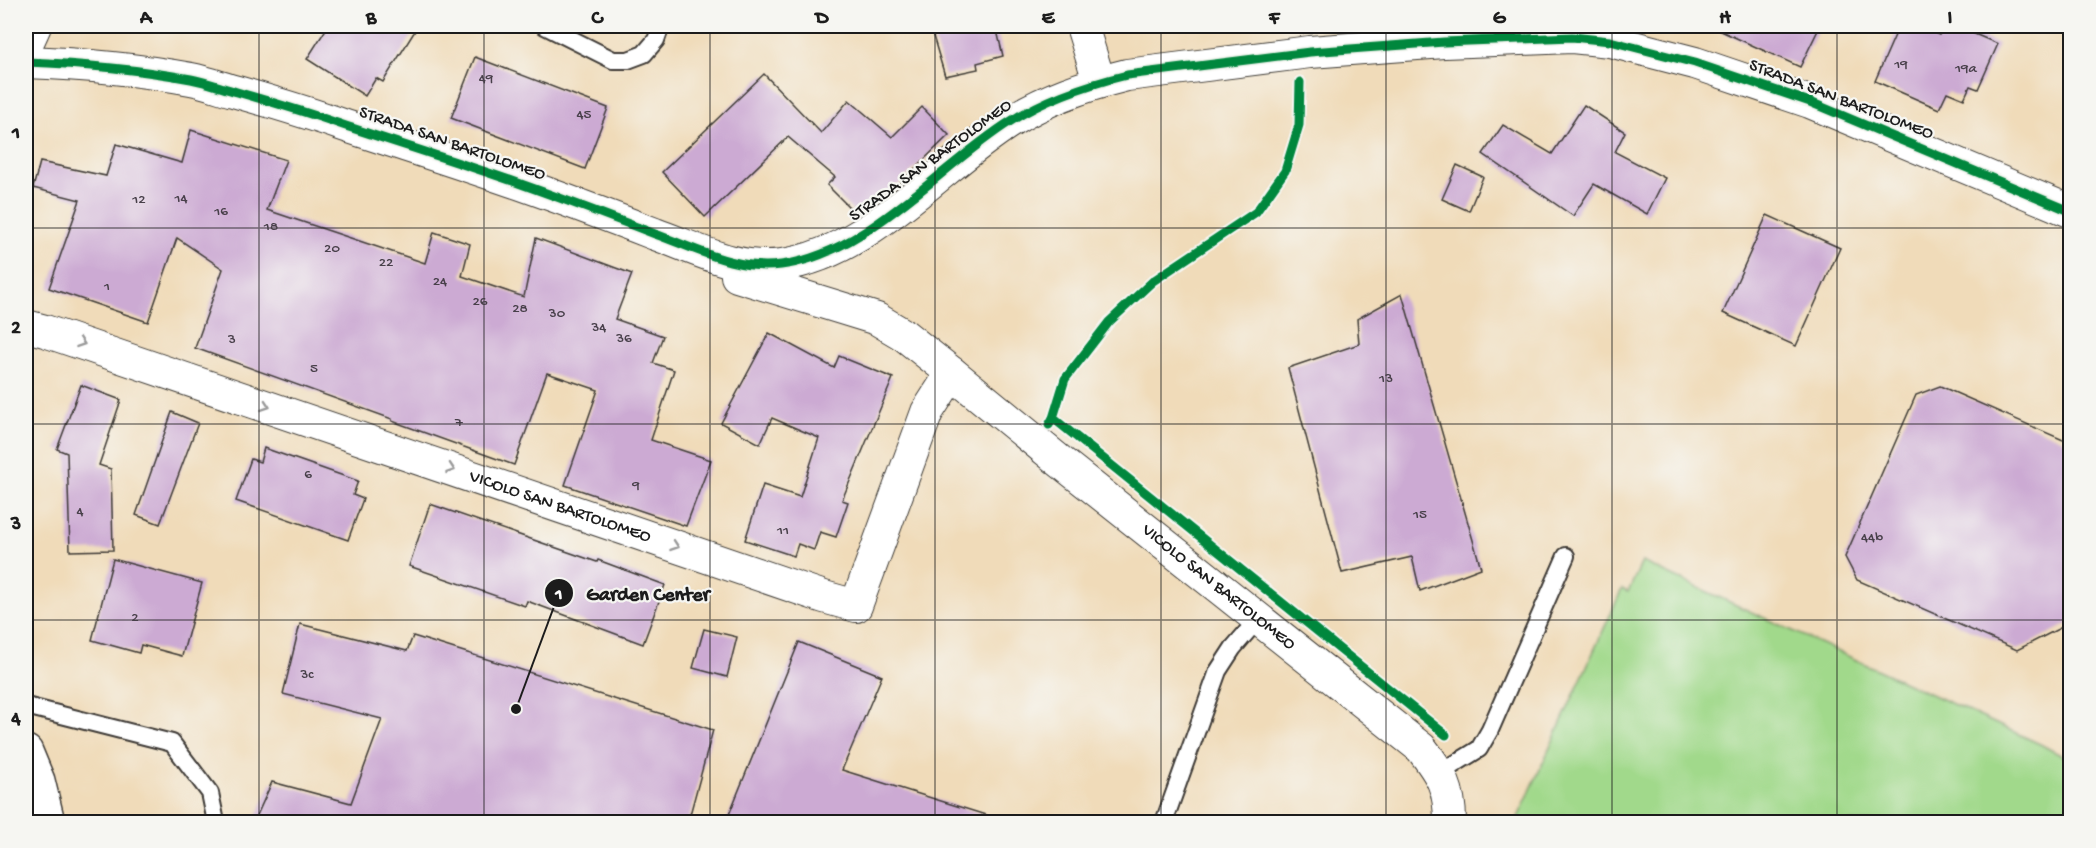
<svg xmlns="http://www.w3.org/2000/svg" width="2096" height="848" font-family="'Gochi Hand',sans-serif">
<style>
.green{fill:#a1d98b;stroke:#5e7a54;stroke-width:1.5}
.building{fill:#ccaad3}
.lines{fill:none;stroke-linecap:round;stroke-linejoin:round}
.service-casing{stroke:#3c3934;stroke-width:20}
.minor-casing{stroke:#3c3934;stroke-width:34}
.tertiary-casing{stroke:#3c3934;stroke-width:36}
.service{stroke:#fff;stroke-width:16}
.minor{stroke:#fff;stroke-width:32}
.tertiary{stroke:#fff;stroke-width:33}
.cycleway-casing{stroke:#f6f6f2;stroke-width:13}
.cycleway{stroke:#00873e;stroke-width:9}
.oneway{stroke:#999}
.grid{fill:none;stroke:#1c1c1c;stroke-width:1.5;stroke-opacity:0.55}
.labels{text-anchor:middle;dominant-baseline:central;stroke-width:4.5;stroke-linejoin:round;paint-order:stroke}
.number-label{font-size:15px;fill:#48404a}
.street-label{font-size:18px;fill:#1c1c1c;stroke:#f6f6f2}
.leader{fill:none;stroke:#1c1c1c;stroke-width:2}
.callout-dot{fill:#1c1c1c;stroke:#f6f6f2;stroke-width:2}
.mark-label{font-size:18px;text-anchor:middle;font-weight:bold;fill:#fff}
.callout-label{font-size:20px;text-anchor:middle;font-weight:bold;fill:#1c1c1c;stroke:#f6f6f2;stroke-width:4.5;stroke-linejoin:round;paint-order:stroke}
.neatline{fill:none;stroke:#1c1c1c;stroke-width:2}
.grid-label{font-size:20px;text-anchor:middle;font-weight:bold;fill:#1c1c1c}
</style>
<rect width="100%" height="100%" fill="#f6f6f2"/>
<filter id="ink" filterUnits="userSpaceOnUse"><feTurbulence type="fractalNoise" baseFrequency=".0167" numOctaves="2"/><feDisplacementMap in="SourceGraphic" scale="12" xChannelSelector="R" yChannelSelector="G"/><feConvolveMatrix kernelMatrix="1 2 1 2 8 2 1 2 1" color-interpolation-filters="sRGB"/></filter>
<filter id="wash" filterUnits="userSpaceOnUse"><feTurbulence type="fractalNoise" baseFrequency=".008" numOctaves="4" result="noise"/><feDisplacementMap in="SourceGraphic" scale="24" xChannelSelector="R" yChannelSelector="G"/><feGaussianBlur stdDeviation="1.35" result="paint"/><feColorMatrix in="noise" values="0 0 0 0 0 0 0 0 0 0 0 0 0 0 0 0 0 1.4 0 .05"/><feComposite in="paint" operator="in"/></filter>
<g filter="url(#wash)">
<rect width="100%" height="100%" fill="#f0dbb9"/>
<polygon class="green" points="1642,562 2040,744 2070,760 2070,822 1516,822 1622,589 1628,592"/>
<g id="blocks">
<g class="building">
<polygon points="328,26 418,26 383,82 376,78 365,96 307,59"/>
<polygon points="930,26 996,26 1003,56 977,63 978,69 945,76"/>
<polygon points="1710,26 1820,26 1800,67"/>
<polygon points="1899,26 1917,26 1939,35 1943,26 1956,26 1998,44 1978,89 1970,86 1964,99 1947,92 1939,109 1875,81"/>
<polygon points="475,57 608,108 585,169 451,118"/>
<polygon points="764,74 821,133 849,100 892,137 922,107 949,135 898,185 857,215 827,185 835,177 788,137 705,217 662,172"/>
<polygon points="1584,105 1625,132 1615,152 1665,178 1647,214 1594,184 1573,216 1483,154 1503,125 1552,154"/>
<polygon points="191,130 286,160 267,210 425,263 434,232 470,244 462,276 524,297 536,238 632,274 615,319 663,336 653,363 674,370 651,440 711,460 686,526 565,485 598,390 547,373 514,465 392,421 392,419 195,348 223,269 177,238 148,322 49,288 80,200 33,188 40,162 106,176 116,144 182,163"/>
<polygon points="1457,165 1483,177 1469,211 1442,199"/>
<polygon points="1767,215 1840,248 1796,346 1723,313"/>
<polygon points="1402,294 1481,568 1420,591 1412,557 1342,573 1288,368 1359,344 1357,319"/>
<polygon points="769,333 834,368 839,356 893,378 842,500 848,502 836,537 820,532 814,550 798,544 794,556 745,540 763,485 800,497 819,438 772,418 760,444 721,423"/>
<polygon points="81,385 121,400 99,465 111,469 113,550 70,551 67,453 57,449"/>
<polygon points="1940,386 2070,443 2070,623 2017,650 1857,580 1845,557 1916,395"/>
<polygon points="172,412 198,423 160,524 136,515"/>
<polygon points="264,448 358,481 353,495 363,499 348,540 236,501 251,459 260,462"/>
<polygon points="430,504 597,562 598,560 665,585 643,644 527,601 525,606 409,566"/>
<polygon points="113,559 202,583 182,656 141,645 139,653 92,640"/>
<polygon points="300,624 407,651 413,636 713,730 688,822 254,822 272,782 351,803 382,719 283,694"/>
<polygon points="704,629 737,637 727,677 693,668"/>
<polygon points="799,642 882,676 842,770 989,816 988,822 726,822"/>
</g>
</g>
</g>
<g filter="url(#ink)">
<use href="#blocks" fill-opacity="0" stroke="#3c3934" stroke-width="1.5"/>
<g class="lines">
<g class="service-casing">
<g id="service">
<polyline points="545,26 613,60 628,60 644,54 656,40 661,26"/>
<polyline points="26,706 172,743 210,793 216,822"/>
<polyline points="1440,773 1479,749 1490,730 1566,556"/>
<polyline points="1164,822 1218,671 1233,648 1258,619"/>
</g>
</g>
<g class="minor-casing">
<g id="minor">
<polyline points="1082,26 1099,81"/>
<polyline points="26,46 35,26"/>
<path d="M26,62C81,64 136,69 191,79C207,82 222,88 237,92C272,102 306,112 340,124C400,144 461,163 521,184C566,200 611,217 655,234C697,249 736,271 781,265C868,254 939,166 1011,121C1047,98 1086,85 1127,75L1310,52L1444,42L1572,37L1610,41L1695,63L1810,102L2070,211"/>
<path id="s1" d="M26,326L45,331L824,597L856,606L927,412L952,373L904,335L877,319L737,276"/>
<path id="s2" d="M952,373L1057,459L1421,748C1442,775 1450,788 1450,822"/>
</g>
</g>
<g class="tertiary-casing">
<polyline id="tertiary" points="26,752 38,781 48,822"/>
</g>
<use href="#service" class="service"/>
<use href="#minor" class="minor"/>
<use href="#tertiary" class="tertiary"/>
<g class="cycleway-casing">
<g id="cycleway">
<path d="M26,62C81,64 136,69 191,79C207,82 222,88 237,92C272,102 306,112 340,124C400,144 461,163 521,184C566,200 611,217 655,234C697,249 736,271 781,265C868,254 939,166 1011,121C1047,98 1086,85 1127,75L1310,52L1444,42L1572,37L1610,41L1695,63L1810,102L2070,211"/>
<polyline points="1053,418 1446,735"/>
<polyline points="1049,425 1053,418 1065,379 1109,322 1153,281 1256,212 1285,171 1299,125 1300,82"/>
</g>
</g>
<use href="#cycleway" class="cycleway"/>
</g>
<defs><path id="oneway-chevron" d="M-2-3.5L2.5 0L-2 3.5" fill="none" stroke-width="1.6" stroke-linecap="round" stroke-linejoin="round" transform="scale(1.5)"/></defs>
<g class="oneway">
<use href="#oneway-chevron" transform="translate(81 343) rotate(19)"/>
<use href="#oneway-chevron" transform="translate(266 406) rotate(19)"/>
<use href="#oneway-chevron" transform="translate(451 469) rotate(19)"/>
<use href="#oneway-chevron" transform="translate(675 546) rotate(19)"/>
</g>
</g>
<path class="grid" d="M259,26V822M484,26V822M710,26V822M935,26V822M1161,26V822M1386,26V822M1612,26V822M1837,26V822M26,228H2070M26,424H2070M26,620H2070"/>
<g class="labels">
<g class="number-label">
<text x="1901" y="65">19</text>
<text x="1966" y="69">19a</text>
<text x="486" y="79">49</text>
<text x="584" y="115">45</text>
<text x="181" y="199">14</text>
<text x="139" y="200">12</text>
<text x="221" y="212">16</text>
<text x="271" y="227">18</text>
<text x="332" y="249">20</text>
<text x="386" y="263">22</text>
<text x="440" y="282">24</text>
<text x="107" y="287">1</text>
<text x="480" y="302">26</text>
<text x="520" y="309">28</text>
<text x="557" y="314">30</text>
<text x="599" y="328">34</text>
<text x="624" y="339">36</text>
<text x="232" y="340">3</text>
<text x="314" y="369">5</text>
<text x="1386" y="379">13</text>
<text x="459" y="423">7</text>
<text x="308" y="475">6</text>
<text x="636" y="486">9</text>
<text x="80" y="512">4</text>
<text x="1420" y="515">15</text>
<text x="783" y="531">11</text>
<text x="1872" y="538">44b</text>
<text x="135" y="618">2</text>
<text x="307" y="675">3c</text>
</g>
<g class="street-label">
<text transform="translate(1841 100) rotate(21)">STRADA SAN BARTOLOMEO</text>
<text transform="translate(452 144) rotate(19)">STRADA SAN BARTOLOMEO</text>
<text transform="translate(931 161) rotate(-36)">STRADA SAN BARTOLOMEO</text>
<text stroke="none"><textPath href="#s1" startOffset="564">VICOLO SAN BARTOLOMEO</textPath></text>
<text stroke="none"><textPath href="#s2" startOffset="342">VICOLO SAN BARTOLOMEO</textPath></text>
</g>
</g>
<path class="leader" d="M516 709L559 593"/>
<g class="callout-dot">
<circle cx="516" cy="709" r="6"/>
<circle cx="559" cy="593" r="15"/>
</g>
<g class="mark-label">
<text x="559" y="599">1</text>
</g>
<g class="callout-label">
<text x="648" y="600">Garden Center</text>
</g>
<rect width="2096" height="848" fill="none" stroke="#f6f6f2" stroke-width="66"/>
<rect x="33" y="33" width="2030" height="782" class="neatline"/>
<g class="grid-label">
<text x="146" y="23">A</text>
<text x="371" y="23">B</text>
<text x="597" y="23">C</text>
<text x="822" y="23">D</text>
<text x="1048" y="23">E</text>
<text x="1274" y="23">F</text>
<text x="1499" y="23">G</text>
<text x="1725" y="23">H</text>
<text x="1950" y="23">I</text>
<text x="16" y="138">1</text>
<text x="16" y="333">2</text>
<text x="16" y="529">3</text>
<text x="16" y="724">4</text>
</g>
</svg>
